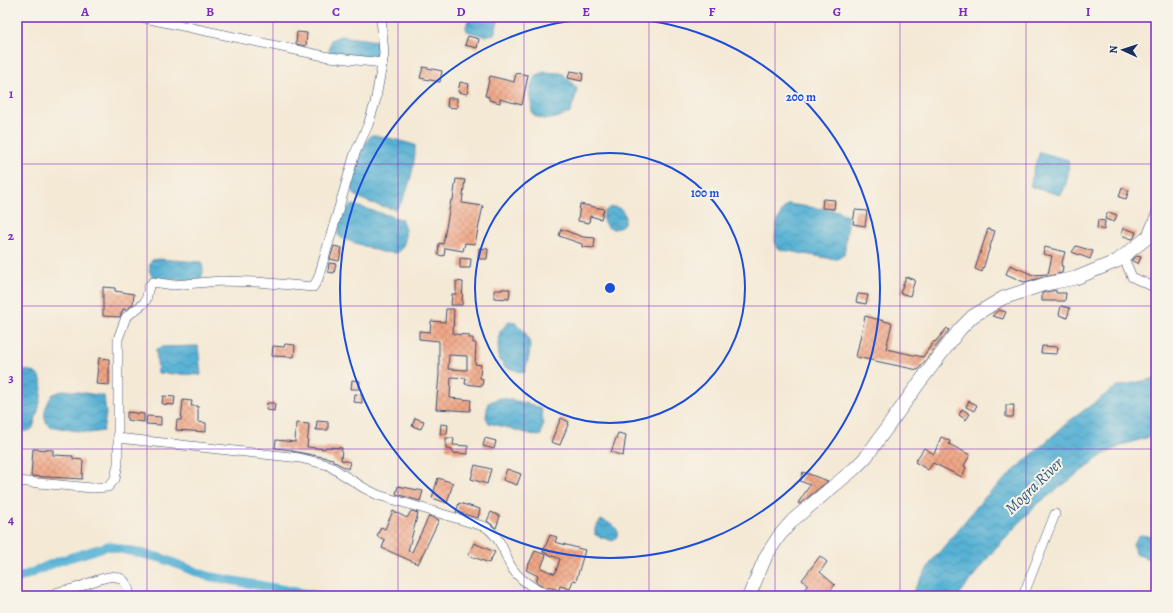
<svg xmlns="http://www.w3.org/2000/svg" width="1173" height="613" font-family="Alegreya,serif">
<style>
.water{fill:url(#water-waves);stroke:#387099}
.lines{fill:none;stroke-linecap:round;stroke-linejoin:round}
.canal{stroke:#56b1d4;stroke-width:9}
.building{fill:url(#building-cross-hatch);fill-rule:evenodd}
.street-casing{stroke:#3c4b70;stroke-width:10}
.secondary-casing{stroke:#3c4b70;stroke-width:14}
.street{stroke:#fff;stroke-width:9}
.secondary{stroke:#fff;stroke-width:13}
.grid{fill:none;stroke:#7b2cbf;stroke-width:1;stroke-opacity:0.55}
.ring{fill:none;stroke:#1d4ed8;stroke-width:2}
.labels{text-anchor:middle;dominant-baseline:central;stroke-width:4;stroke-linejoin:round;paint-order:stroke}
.water-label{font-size:16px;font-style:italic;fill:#2d5681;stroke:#f7f3e8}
.centre{fill:#1d4ed8;stroke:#f7f3e8;stroke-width:2}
.ring-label{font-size:12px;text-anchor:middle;font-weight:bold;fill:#1d4ed8;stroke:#f7f3e8;stroke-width:4;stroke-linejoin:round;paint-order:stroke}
.neatline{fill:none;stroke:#7b2cbf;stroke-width:1.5}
.grid-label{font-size:13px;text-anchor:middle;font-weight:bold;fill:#7b2cbf}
</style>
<defs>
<pattern id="water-waves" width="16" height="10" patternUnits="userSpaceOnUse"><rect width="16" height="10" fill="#56b1d4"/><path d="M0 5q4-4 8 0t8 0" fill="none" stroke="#4690af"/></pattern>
<pattern id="building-cross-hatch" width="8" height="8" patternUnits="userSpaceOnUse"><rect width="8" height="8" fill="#f1a685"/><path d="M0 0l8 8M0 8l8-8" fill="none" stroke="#c28870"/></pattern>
</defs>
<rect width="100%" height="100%" fill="#f7f3e8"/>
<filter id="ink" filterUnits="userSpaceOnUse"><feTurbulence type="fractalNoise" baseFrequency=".025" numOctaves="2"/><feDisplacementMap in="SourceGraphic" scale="8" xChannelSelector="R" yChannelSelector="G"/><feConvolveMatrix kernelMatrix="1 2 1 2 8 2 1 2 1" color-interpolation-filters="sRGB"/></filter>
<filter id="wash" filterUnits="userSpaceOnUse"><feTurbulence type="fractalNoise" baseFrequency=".012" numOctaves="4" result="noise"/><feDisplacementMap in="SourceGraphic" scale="16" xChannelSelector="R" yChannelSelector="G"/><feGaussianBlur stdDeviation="0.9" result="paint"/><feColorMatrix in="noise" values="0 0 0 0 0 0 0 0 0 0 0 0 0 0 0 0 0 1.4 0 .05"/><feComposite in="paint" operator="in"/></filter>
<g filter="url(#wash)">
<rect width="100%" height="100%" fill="#f4e9d5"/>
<g class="water">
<polygon points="469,17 499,17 499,19 494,34 485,36 467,31 466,27"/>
<path d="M340,36L378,41C381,46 381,55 378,59L335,54L329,52L331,40Z"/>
<path d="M544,72L562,73L577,88L576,95L570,113C557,118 543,124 532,113L530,89L535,76Z"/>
<path d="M372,135L393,139L415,145C416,160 408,199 396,209C389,209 359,200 355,195C346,182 361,144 372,135Z"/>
<path d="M1040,152L1068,160C1070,171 1067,185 1061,195L1030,187L1034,168Z"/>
<path d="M788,204L838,211L847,215L848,224L844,255L837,259L827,258L777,249C772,238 778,212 788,204Z"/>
<path d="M353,205L401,219C407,230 408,244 397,253L382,252L341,238L338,235C339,224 342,210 353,205Z"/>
<circle cx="614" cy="218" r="11"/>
<path d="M158,259L201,262C204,269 204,276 198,281L154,279C149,273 148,267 152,260Z"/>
<path d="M509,321C515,321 518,325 522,329C535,342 529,358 524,373L505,367L499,359L498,344L500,332Z"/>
<polygon points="198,346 201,375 158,373 156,349 162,347"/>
<path d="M21,369C28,371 36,371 40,378C46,388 36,417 33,428C29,432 22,432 17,431V370Z"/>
<polygon points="1156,378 1156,435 1125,444 1104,454 1035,506 994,550 958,596 910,596 932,561 985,497 1068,422 1116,387"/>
<path d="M65,390L104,396L106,414L103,431L89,433L49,426C40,416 47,403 53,394Z"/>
<polygon points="500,398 526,403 541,408 543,422 541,435 538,436 489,423 486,417 488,403"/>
<polygon points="601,520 612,524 618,531 617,536 613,541 595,535 595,528"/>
<polygon points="1140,535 1156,537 1156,561 1135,554 1133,543"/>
</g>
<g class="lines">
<polyline class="canal" points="17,579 59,561 108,546 161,558 207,576 319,596"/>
</g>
<g id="blocks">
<g class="building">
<polygon points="297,32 307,33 306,46 296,44"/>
<polygon points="468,36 479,39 477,48 465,45"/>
<polygon points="423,67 442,71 440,82 420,78"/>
<polygon points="570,71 583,73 582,81 568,78"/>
<polygon points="516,73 528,75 522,105 500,99 500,103 489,100 489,97 485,96 490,76 514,82"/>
<polygon points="460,82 469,84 467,94 458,92"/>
<polygon points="448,98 457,98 457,108 447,107"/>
<polygon points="456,179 465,180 462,203 483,206 475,244 465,243 463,251 445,248 444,256 438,255 439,243 443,244 451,200 453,200"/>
<polygon points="1122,188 1129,190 1126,199 1119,197"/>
<polygon points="823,199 835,200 834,209 822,208"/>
<polygon points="580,204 604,209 601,219 590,216 589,223 578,221"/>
<polygon points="855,210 867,211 865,226 853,224"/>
<polygon points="1108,212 1117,215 1114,222 1105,219"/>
<polygon points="1098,220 1105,221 1104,230 1097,228"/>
<polygon points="1123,228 1136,232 1134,238 1132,239 1121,235"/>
<polygon points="561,229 583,237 595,238 594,248 582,247 582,244 559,236"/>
<polygon points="988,229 995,231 982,272 975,269"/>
<polygon points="334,246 342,248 339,261 330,259"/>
<polygon points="1076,246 1093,251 1090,259 1072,252"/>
<polygon points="1045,247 1065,252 1061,266 1063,266 1062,273 1024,282 1006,274 1010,265 1033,275 1048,274 1052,256 1043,254"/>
<polygon points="479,248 488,249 487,259 479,259"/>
<polygon points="1137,256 1141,257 1138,264 1131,260"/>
<polygon points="460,258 471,259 470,268 460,268"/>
<polygon points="329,263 336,264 334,273 328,272"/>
<polygon points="906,277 915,280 910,296 900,293"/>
<polygon points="456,281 463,282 462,305 451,305 452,294 456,294"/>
<polygon points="103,287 115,288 115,291 134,294 133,304 126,310 123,309 120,317 103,316"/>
<polygon points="502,289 510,289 509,299 494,298 494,290 502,290"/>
<polygon points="1056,290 1056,293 1066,293 1065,301 1042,301 1042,293"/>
<polygon points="858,294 868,295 866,304 856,302"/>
<polygon points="1061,306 1070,308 1067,318 1059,315"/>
<path d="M446,309H454L453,334L469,335V338H473V343H476L475,364L481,365L480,378L483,379L482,386L465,384L466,378L451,377L450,398L471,400L470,411L436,409L439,374V341L419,339V331L430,332L431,321L445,322ZM449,355L467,356V370L448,369Z"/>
<polygon points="999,310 1006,312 1003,319 992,316"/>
<polygon points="865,316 892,323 886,349 923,357 934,341 935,342 947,328 949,330 918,370 856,357"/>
<polygon points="285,344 295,345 294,357 272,356 273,346 284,347"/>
<polygon points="1042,346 1058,347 1057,354 1041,353"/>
<polygon points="99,358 109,359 109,385 96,384"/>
<polygon points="352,380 360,381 359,389 351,389"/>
<polygon points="355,394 362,395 362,403 354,402"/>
<polygon points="163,396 175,397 174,405 162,404"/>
<polygon points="183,400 192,401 191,406 198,406 198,422 206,423 206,432 176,430 177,420 181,420"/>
<polygon points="969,401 977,405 974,411 966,407"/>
<polygon points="267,403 275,403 274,411 266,410"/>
<polygon points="1006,405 1014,405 1013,417 1006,417"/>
<polygon points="962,409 970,414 966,420 959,415"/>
<polygon points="127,412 144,414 144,422 127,420"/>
<polygon points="147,416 161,417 161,425 146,424"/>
<polygon points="415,418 424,421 421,429 412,426"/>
<polygon points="561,418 569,422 560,445 551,442"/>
<polygon points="317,421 328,422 328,430 316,430"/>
<polygon points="296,423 309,424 307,447 325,449 326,447 342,448 341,460 350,462 348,469 333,461 333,459 292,451 292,450 275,448 276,440 295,442"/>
<polygon points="441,424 448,425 447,434 440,434"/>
<polygon points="618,433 626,435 623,456 611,452"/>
<polygon points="941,437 950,441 949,444 970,455 964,466 966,467 962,477 933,463 928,470 915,462 924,448 934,454"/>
<polygon points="446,438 454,438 453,445 468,446 468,454 453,453 453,450 446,449"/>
<polygon points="485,438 496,441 494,449 483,446"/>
<polygon points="33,449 53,450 53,455 73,456 73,459 83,460 82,479 31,476"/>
<polygon points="475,465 491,469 487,484 471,479"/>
<polygon points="507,469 521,474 517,485 503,480"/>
<polygon points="803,472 828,481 800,504 798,503 810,485 800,481"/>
<polygon points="438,478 453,483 447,503 432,498"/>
<polygon points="398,486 423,491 420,501 396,494"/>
<polygon points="459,503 480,509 478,518 456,512"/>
<polygon points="393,511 407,518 411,511 418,513 408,551 412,552 429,516 439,520 418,564 382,548 385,540 377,536 381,527 385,529"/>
<polygon points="491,512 500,516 496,528 487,521"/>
<polygon points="550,535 557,537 555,542 585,550 576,581 573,580 570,589 560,586 559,590 543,586 536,582 538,576 526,570 535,551 546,555 541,568 555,574 560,559 543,552"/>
<polygon points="474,543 495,552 489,563 468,555"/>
<polygon points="820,556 827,562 820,572 835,585 825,596 799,596 808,585 802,580"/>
</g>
</g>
</g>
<g filter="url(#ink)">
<use href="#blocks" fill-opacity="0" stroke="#3c4b70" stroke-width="1"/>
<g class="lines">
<g class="street-casing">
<g id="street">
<polyline points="140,17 329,57 383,63"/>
<polyline points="1146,238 1156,214"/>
<polyline points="1123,256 1132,277 1156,288"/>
<path d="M118,438L300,458L328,465L364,488L378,495L486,527C499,537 503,548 509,563C517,579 536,591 553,596"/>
<polyline points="17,481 92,488 108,487 115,479 118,464 118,339 126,317 143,304 146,300 149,286 153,282 173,285 221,281 257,282 313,287 318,279 355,153 368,125 375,103 384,54 381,17"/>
<path d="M49,596C57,591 67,591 76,588C97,581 125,562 130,596"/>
<polyline points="1023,596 1055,514"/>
</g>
</g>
<g class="secondary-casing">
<polyline id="secondary" points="749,596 766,556 779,536 793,520 854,469 866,457 919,383 960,329 973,316 1003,298 1045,284 1076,278 1117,261 1156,231"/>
</g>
<use href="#street" class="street"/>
<use href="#secondary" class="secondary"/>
</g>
</g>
<path class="grid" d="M147,17V596M273,17V596M398,17V596M524,17V596M649,17V596M775,17V596M900,17V596M1026,17V596M17,164H1156M17,306H1156M17,449H1156"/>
<g class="ring">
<circle cx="610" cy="288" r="135"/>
<circle cx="610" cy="288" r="270"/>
</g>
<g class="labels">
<g class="water-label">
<text transform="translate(1034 486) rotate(-44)">Mogra River</text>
</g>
</g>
<circle cx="610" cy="288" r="6" class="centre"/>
<g class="ring-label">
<text x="801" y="101">200 m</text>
<text x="705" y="197">100 m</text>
</g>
<rect width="1173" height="613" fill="none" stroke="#f7f3e8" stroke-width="44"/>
<g transform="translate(1123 50) rotate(273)" stroke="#f7f3e8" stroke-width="3" paint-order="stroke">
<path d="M0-3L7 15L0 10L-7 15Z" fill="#1b2f5e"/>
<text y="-6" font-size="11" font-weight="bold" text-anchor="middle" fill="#1b2f5e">N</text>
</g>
<rect x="22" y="22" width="1129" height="569" class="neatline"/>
<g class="grid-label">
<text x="85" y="16">A</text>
<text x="210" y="16">B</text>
<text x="336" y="16">C</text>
<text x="461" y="16">D</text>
<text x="586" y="16">E</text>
<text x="712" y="16">F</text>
<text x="837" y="16">G</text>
<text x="963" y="16">H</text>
<text x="1088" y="16">I</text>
<text x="11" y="98">1</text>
<text x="11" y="240">2</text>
<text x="11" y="382">3</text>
<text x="11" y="524">4</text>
</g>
</svg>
